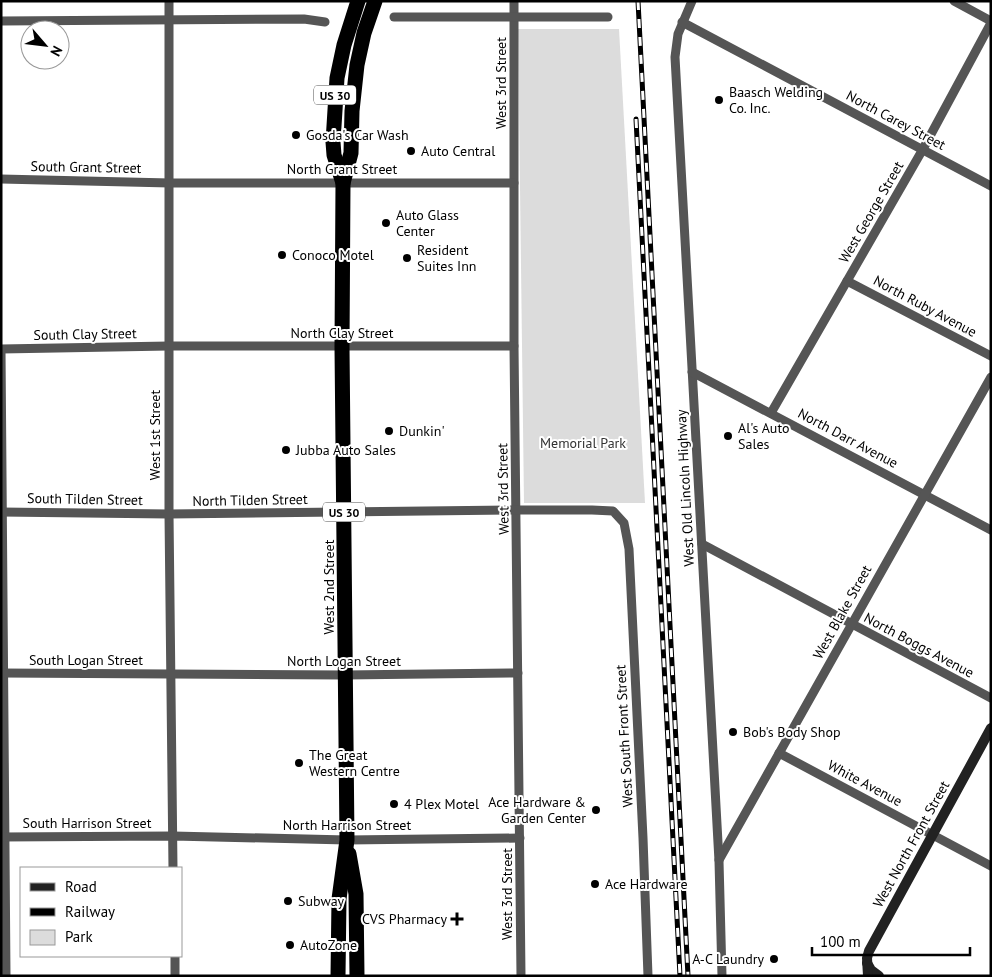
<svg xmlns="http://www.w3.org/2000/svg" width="992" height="977" font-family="'PT Sans',sans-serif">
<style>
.green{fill:#dcdcdc}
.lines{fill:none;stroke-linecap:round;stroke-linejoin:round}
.street{stroke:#555;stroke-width:9}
.secondary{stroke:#222;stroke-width:10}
.highway{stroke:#000;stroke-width:15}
.rail-casing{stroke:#000;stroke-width:5}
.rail{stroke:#fff;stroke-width:3;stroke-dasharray:9;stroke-linecap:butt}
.poi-dot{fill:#000;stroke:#fff;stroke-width:2}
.labels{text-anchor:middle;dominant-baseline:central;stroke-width:4;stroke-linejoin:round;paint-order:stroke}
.shield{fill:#fff;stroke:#4c4c4c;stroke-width:1}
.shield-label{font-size:12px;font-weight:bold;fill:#000}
.street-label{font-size:14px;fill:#000;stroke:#fff}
.poi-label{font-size:14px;fill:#000;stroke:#fff;text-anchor:start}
.park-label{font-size:14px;fill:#333;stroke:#fff}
</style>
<rect width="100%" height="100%" fill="#fff"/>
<polygon class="green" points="518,29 619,29 645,503 524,503"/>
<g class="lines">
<g class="street">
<polyline points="169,1 169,514 173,868"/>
<polyline points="514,1 514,346 521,976"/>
<polyline points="692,1 678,34 675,57 719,861 722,976"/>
<polyline points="954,1 991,21"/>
<polyline points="394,17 608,17"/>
<polyline points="1,21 304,19 325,22"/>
<polyline points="682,22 991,186"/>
<polyline points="1,179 170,183 514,183"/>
<polyline points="847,281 991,356"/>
<polyline points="1,349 169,346 514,346"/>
<polyline points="1,350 6,976"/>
<polyline points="692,372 991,530"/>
<polyline points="771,413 923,149 991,23"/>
<polyline points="1,512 169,514 517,510 592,510 613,511 624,523 629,549 643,838 648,976"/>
<polyline points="702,544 991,698"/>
<polyline points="1,673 345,675 518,673"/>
<polyline points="779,753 991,866"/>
<polyline points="1,837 173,836 347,840 520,838"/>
<polyline points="719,860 991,377"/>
<polyline points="175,956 175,976"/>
</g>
<g class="secondary">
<polyline points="867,963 871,970 879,976"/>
<polyline points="868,976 867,958 869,951 991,728"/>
</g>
<g class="highway">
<polyline points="343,183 351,153 352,111 357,65 364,33 375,1"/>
<polyline points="349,854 356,894 357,976"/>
<polyline points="338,976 339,899 347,840 342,347 343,183 334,155 333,142 337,78 344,45 358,1"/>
</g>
<g class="rail-casing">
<g id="rail">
<polyline points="638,1 688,976"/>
<polyline points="636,119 680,976"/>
</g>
</g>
<use href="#rail" class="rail"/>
</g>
<g class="poi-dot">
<circle cx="719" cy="100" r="5"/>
<circle cx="296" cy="135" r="5"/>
<circle cx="411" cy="151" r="5"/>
<circle cx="386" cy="223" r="5"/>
<circle cx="282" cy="255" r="5"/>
<circle cx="407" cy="258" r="5"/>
<circle cx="389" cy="431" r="5"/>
<circle cx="728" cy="436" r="5"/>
<circle cx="286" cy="450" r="5"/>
<circle cx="733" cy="732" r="5"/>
<circle cx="299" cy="763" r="5"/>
<circle cx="394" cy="804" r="5"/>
<circle cx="596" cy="810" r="5"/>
<circle cx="595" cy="884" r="5"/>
<circle cx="288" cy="901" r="5"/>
<path d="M454.5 911.5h5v5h5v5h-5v5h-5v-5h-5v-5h5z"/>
<circle cx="290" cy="945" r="5"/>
<circle cx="774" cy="959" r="5"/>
</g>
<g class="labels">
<g class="shield">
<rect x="314" y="85.5" width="42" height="19" rx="4"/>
<rect x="323" y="502.5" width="42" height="19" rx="4"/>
</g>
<g class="shield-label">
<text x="335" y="95">US 30</text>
<text x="344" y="512">US 30</text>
</g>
<g class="street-label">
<text transform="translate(501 83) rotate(-90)">West 3rd Street</text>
<text transform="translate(896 120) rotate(28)">North Carey Street</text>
<text transform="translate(86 167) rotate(1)">South Grant Street</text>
<text x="342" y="169">North Grant Street</text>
<text transform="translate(871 212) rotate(-60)">West George Street</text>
<text transform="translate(925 306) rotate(28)">North Ruby Avenue</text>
<text x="342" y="333">North Clay Street</text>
<text transform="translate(85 334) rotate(-1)">South Clay Street</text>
<text transform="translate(155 435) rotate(-90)">West 1st Street</text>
<text transform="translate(848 438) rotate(28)">North Darr Avenue</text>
<text transform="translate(685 488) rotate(-93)">West Old Lincoln Highway</text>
<text transform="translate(503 489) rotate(-91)">West 3rd Street</text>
<text transform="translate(85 499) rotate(1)">South Tilden Street</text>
<text transform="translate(250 500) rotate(-1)">North Tilden Street</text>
<text transform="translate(329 587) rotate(-90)">West 2nd Street</text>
<text transform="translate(842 612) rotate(-61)">West Blake Street</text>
<text transform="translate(919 645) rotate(28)">North Boggs Avenue</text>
<text x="86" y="660">South Logan Street</text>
<text x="344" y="661">North Logan Street</text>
<text transform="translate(624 736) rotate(-93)">West South Front Street</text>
<text transform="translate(865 783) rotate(28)">White Avenue</text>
<text x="87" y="823">South Harrison Street</text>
<text x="347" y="825">North Harrison Street</text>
<text transform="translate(911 844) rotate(-61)">West North Front Street</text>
<text transform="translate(507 894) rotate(-90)">West 3rd Street</text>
</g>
<g class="poi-label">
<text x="729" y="92">Baasch Welding<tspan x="729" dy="16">Co. Inc.</tspan></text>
<text x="306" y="135">Gosda's Car Wash</text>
<text x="421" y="151">Auto Central</text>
<text x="396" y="215">Auto Glass<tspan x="396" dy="16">Center</tspan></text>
<text x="417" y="250">Resident<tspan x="417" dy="16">Suites Inn</tspan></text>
<text x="292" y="255">Conoco Motel</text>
<text x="738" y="428">Al's Auto<tspan x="738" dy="16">Sales</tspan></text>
<text x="399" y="431">Dunkin'</text>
<text x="296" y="450">Jubba Auto Sales</text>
<text x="743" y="732">Bob's Body Shop</text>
<text x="309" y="755">The Great<tspan x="309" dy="16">Western Centre</tspan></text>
<text x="586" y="802" text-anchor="end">Ace Hardware &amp;<tspan x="586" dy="16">Garden Center</tspan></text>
<text x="404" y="804">4 Plex Motel</text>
<text x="605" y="884">Ace Hardware</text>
<text x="298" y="901">Subway</text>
<text x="447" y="919" text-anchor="end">CVS Pharmacy</text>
<text x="300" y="945">AutoZone</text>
<text x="764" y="959" text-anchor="end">A-C Laundry</text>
</g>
<g class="park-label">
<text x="583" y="443">Memorial Park</text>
</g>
</g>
<rect width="992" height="977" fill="none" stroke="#000000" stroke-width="5"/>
<rect x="20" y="867" width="162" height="90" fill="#ffffff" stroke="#999999"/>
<rect x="30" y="883" width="25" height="8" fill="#222222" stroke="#999999"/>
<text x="65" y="892" font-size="15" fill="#000000">Road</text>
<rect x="30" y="908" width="25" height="8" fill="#000000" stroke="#999999"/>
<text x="65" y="917" font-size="15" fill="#000000">Railway</text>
<rect x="30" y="930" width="25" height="15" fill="#dcdcdc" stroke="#999999"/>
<text x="65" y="942" font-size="15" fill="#000000">Park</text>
<g transform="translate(45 45) rotate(118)"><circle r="24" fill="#ffffff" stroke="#999999"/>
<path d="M0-4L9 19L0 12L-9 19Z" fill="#000000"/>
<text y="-8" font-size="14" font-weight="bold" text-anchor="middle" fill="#000000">N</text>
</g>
<path d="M812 947v8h158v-8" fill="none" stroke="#000000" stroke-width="2.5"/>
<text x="820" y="947" font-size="15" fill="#000000" stroke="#ffffff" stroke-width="4" paint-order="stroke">100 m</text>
</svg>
